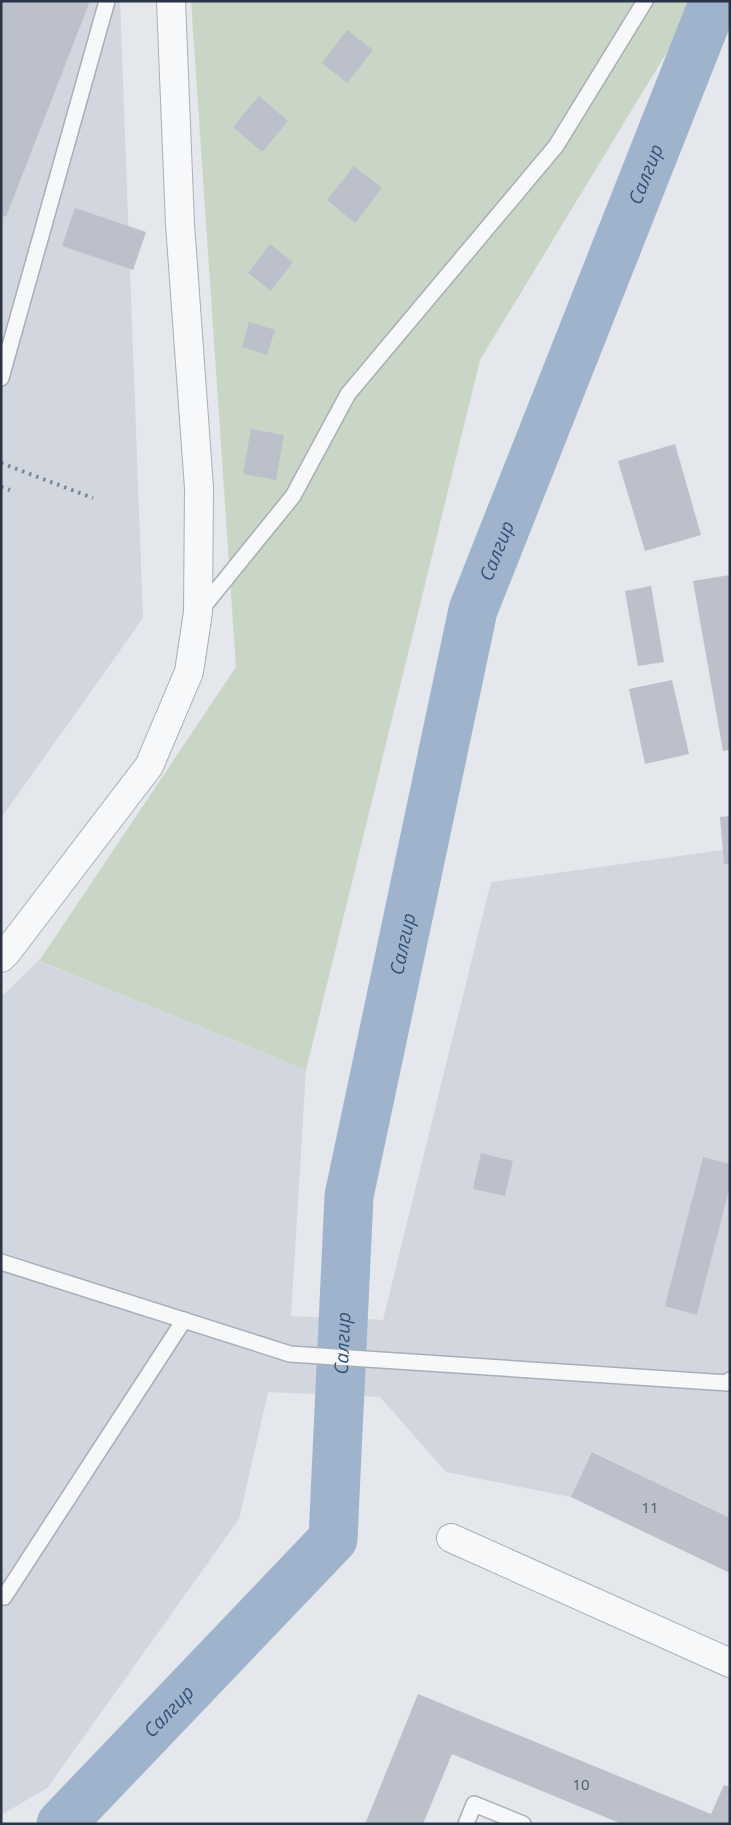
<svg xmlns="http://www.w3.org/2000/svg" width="731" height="1825" font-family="'Open Sans',sans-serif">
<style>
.built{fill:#d2d6de}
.green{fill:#c9d6c5}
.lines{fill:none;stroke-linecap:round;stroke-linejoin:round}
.river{stroke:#9fb4cc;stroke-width:49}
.building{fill:#bbc0ca}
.lane-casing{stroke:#a9aeb7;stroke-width:18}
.street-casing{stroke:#a9aeb7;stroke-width:30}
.lane{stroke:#f7f8fa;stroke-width:15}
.street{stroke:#f7f8fa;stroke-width:28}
.rail{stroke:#7d8696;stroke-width:4;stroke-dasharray:2.5 5;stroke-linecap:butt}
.labels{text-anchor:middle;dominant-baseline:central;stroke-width:4;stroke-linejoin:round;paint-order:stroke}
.number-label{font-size:15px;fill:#4f5766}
.water-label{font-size:19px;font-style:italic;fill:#34527a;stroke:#f4f6f9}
</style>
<rect width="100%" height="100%" fill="#e4e7ec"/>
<g class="built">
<polygon points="1,1 120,1 143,618 1,818"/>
<polygon points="730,849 730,1518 593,1452 571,1497 446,1472 380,1397 268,1392 239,1519 47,1788 1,1815 1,997 38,961 306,1070 291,1316 383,1320 491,882"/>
</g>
<polygon class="green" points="191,1 698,1 480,360 306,1070 39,961 236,667"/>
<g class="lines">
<path class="river" id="s1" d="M61,1824L333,1539L349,1196L473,610L714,1"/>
</g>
<g class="building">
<polygon points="1,1 90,1 6,217 1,215"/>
<polygon points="347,30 373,50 347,83 322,63"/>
<polygon points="259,96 288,121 262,152 233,127"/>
<polygon points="354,166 382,188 355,223 327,200"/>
<polygon points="75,208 146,232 133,270 62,246"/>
<polygon points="270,244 293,262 271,291 248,273"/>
<polygon points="249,322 275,330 267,355 242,347"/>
<polygon points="251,429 284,435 276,480 243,474"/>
<polygon points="675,444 701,535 645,551 618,461"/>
<polygon points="730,575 730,750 723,751 693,581"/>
<polygon points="651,586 664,662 638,666 625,591"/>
<polygon points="672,680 689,754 645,764 629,689"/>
<polygon points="730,816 730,864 724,864 720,817"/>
<polygon points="481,1153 513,1161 505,1196 473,1189"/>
<polygon points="703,1157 730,1164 730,1185 697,1315 665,1306"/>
<polygon points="592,1452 730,1518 730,1573 571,1497"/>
<polygon points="418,1694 711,1814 724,1785 730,1787 730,1824 622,1824 452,1754 423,1824 365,1824"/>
</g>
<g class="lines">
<g class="lane-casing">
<g id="lane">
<polyline points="1,378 107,1"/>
<polyline points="199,612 293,496 348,394 556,146 645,1"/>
<polyline points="1,1262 290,1354 728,1383 730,1380"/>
<polyline points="1,1596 4,1597 184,1320"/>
<polyline points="466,1824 474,1804 523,1824"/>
</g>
</g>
<g class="street-casing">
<g id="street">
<polyline points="1,958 7,952 149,766 189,672 198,612 199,488 180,224 171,1"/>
<polyline points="451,1538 730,1663"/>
</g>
</g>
<use href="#lane" class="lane"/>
<use href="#street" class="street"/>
<g class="rail">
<polyline points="1,463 93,498"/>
<polyline points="1,487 10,490"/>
</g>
</g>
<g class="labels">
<g class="number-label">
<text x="650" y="1507">11</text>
<text x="581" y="1784">10</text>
</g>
<g class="water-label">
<text stroke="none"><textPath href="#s1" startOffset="1805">Салгир</textPath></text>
<text stroke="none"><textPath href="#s1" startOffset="1400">Салгир</textPath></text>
<text stroke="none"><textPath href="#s1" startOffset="995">Салгир</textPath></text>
<text stroke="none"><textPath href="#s1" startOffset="590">Салгир</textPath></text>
<text stroke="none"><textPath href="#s1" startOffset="156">Салгир</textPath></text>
</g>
</g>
<rect width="731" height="1825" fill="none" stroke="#2b3445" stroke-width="5"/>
</svg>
